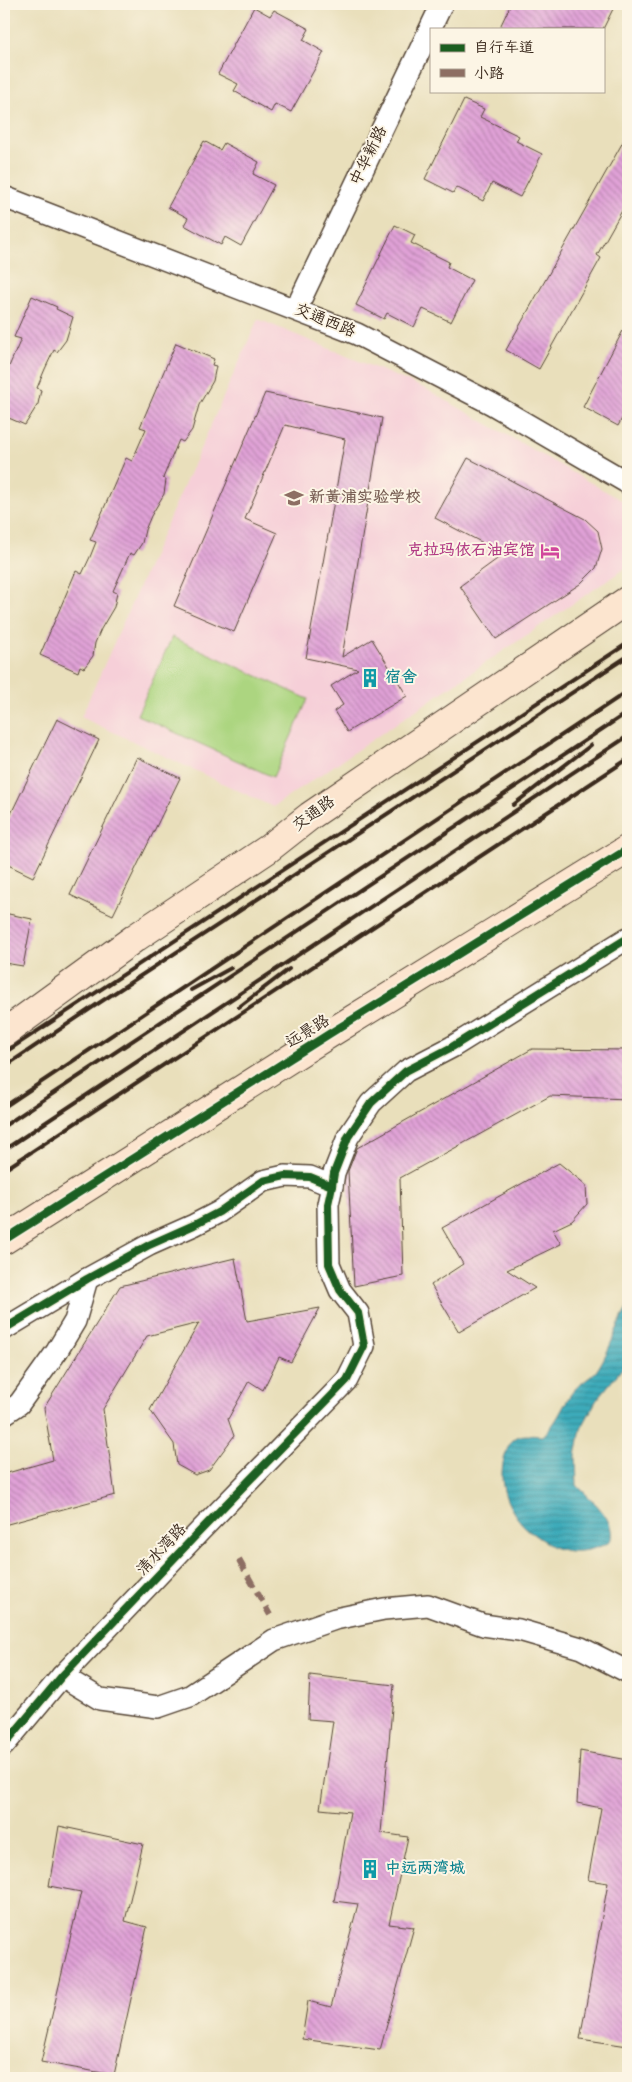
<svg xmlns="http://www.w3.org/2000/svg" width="632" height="2082" font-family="'Indie Flower','LXGW WenKai TC',sans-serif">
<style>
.built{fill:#f6cfd8}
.pitch{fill:#acd580;stroke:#74804f}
.water{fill:url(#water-rules);stroke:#3c6a6c}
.building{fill:url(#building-back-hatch)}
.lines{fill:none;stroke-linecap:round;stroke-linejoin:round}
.street-casing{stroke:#554536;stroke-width:24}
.secondary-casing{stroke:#554536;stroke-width:30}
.street{stroke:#fff;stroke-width:21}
.secondary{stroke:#fce5cf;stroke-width:28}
.rail{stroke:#3b2a1e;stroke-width:4}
.quiet{stroke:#8d6e63;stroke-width:6;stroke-dasharray:12 6;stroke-linecap:butt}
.cycleway-casing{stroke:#fcf5e5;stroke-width:11}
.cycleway{stroke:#1b5e20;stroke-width:8}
.labels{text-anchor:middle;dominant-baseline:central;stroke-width:4;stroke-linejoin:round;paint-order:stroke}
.street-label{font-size:16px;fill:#3b2a1e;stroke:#fcf5e5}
.education-label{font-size:16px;font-weight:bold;fill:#785e54;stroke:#fcf5e5;text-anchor:start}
.hotel-label{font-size:16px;font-weight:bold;fill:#b23c85;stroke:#fcf5e5;text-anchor:end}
.culture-label{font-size:16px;font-weight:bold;fill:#0d838f;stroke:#fcf5e5;text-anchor:start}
</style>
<defs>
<pattern id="water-rules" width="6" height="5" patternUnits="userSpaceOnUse" patternTransform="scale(1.25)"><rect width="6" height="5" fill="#3cabba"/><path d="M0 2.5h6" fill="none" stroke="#348b97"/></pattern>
<pattern id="building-back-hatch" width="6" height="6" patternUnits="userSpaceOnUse" patternTransform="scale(1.25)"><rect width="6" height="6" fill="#e0a1d7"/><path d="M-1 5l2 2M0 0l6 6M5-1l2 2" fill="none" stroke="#b783ae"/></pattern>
</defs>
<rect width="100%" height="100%" fill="#fcf5e5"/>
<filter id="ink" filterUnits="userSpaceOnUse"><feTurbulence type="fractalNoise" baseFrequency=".02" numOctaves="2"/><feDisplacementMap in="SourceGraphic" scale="10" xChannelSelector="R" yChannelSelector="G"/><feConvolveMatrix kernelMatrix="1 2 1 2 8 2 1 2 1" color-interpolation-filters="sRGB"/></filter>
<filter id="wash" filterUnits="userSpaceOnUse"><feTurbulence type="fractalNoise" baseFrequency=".0096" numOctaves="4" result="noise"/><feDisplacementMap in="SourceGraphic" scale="20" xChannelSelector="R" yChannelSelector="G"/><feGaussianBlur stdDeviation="1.12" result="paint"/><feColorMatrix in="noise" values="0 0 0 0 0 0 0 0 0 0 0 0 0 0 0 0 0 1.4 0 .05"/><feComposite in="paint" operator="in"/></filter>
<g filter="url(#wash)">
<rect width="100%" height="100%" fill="#e9dfbb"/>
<polygon class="built" points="258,319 426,389 628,504 628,563 627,567 273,807 81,717"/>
<polygon class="pitch" points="172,637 308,699 273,777 137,715"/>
<path class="water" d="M628,1307V1361L596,1401L581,1429L576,1456L577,1485C590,1499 618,1520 610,1542C594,1550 577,1554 559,1549C553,1548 547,1543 542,1540C513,1523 493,1487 506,1453C508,1446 512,1438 520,1436C526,1434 536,1436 543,1436C558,1421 560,1411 571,1394C578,1383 593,1378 599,1367C611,1348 616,1326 628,1307Z"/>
<g id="blocks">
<g class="building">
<polygon points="511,4 602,4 613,9 603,29 499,29"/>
<polygon points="254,7 270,16 274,10 309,29 303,40 324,52 291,112 275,104 271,112 234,91 238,84 218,74"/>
<polygon points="464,100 484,109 480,117 519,136 516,141 542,154 520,197 492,183 483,201 456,187 453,193 425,179"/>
<polygon points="628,133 628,200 597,255 601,258 539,369 506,350"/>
<polygon points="204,141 220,150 224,143 259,162 253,174 274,185 241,246 225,237 221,245 184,225 188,218 168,207"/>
<polygon points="395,225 415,235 411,243 449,262 447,267 472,280 451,322 423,309 414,327 387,313 384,319 356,305"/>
<polygon points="32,296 57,307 56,309 73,317 66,340 57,352 54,350 45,369 37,388 41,390 38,404 25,425 4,416 4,378 21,339 14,337"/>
<polygon points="628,321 628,407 618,426 583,407"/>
<polygon points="176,343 214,359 212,365 216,366 213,381 199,405 192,430 183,442 179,440 163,478 166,480 164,494 151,516 145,530 142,543 134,555 130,553 113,591 117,593 114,607 101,629 95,643 93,656 84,668 80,666 78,672 40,655 76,571 82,574 90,557 96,542 90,540 126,458 132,461 146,429 140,427"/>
<polygon points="265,393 382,418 342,657 372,639 407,696 347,732 334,711 343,705 331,686 358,669 306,658 345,439 285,425 245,519 277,533 234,632 174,606"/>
<polygon points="468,458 585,519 598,531 602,549 596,568 580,584 496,639 460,586 504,554 435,518"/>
<polygon points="57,719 99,740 33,877 4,863 4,828"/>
<polygon points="137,757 180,778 113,915 70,895"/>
<polygon points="4,913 32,919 23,966 4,963"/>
<polygon points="532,1049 628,1050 628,1099 550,1096 400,1178 403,1276 354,1286 348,1171 357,1148"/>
<polygon points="559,1163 586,1185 587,1204 572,1221 553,1230 561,1244 507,1270 535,1288 459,1332 431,1285 463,1264 442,1228"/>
<polygon points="235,1258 247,1321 320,1308 291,1362 279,1357 263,1390 249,1381 228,1419 234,1436 209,1470 195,1475 177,1465 174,1444 150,1410 199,1323 147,1336 103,1409 115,1495 4,1525 4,1474 53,1460 44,1408 120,1286"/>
<polygon points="310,1675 394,1685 381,1833 408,1837 389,1924 414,1927 380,2050 302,2039 308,2001 331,2007 358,1904 334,1901 350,1812 320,1809 333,1721 308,1719"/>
<polygon points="580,1751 628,1760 628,2046 580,2039 608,1883 588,1880 601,1808 577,1803"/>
<polygon points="59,1826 143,1844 125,1921 147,1927 114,2075 41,2062 81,1892 49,1886"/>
</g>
</g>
</g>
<g filter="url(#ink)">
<use href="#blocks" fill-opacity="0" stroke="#554536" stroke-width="1"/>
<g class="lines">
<g class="street-casing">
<g id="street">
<polyline points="4,197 357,334 492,404 628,483"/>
<polyline points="296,309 442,4"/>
<polyline points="4,1329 87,1279 149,1245 194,1225 219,1212 263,1181 285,1176 310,1177 332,1186 334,1173 348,1137 371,1103 406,1071 452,1047 628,938"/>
<polyline points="4,1414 19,1404 57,1351 75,1321 87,1279"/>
<polyline points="62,1676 100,1699 158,1707 190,1696 274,1640 335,1619 384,1609 428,1605 483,1625 519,1630 581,1648 628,1672"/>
<polyline points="4,1745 62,1676 200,1531 347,1380 364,1346 358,1313 340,1290 329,1264 328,1204 332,1186"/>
</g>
</g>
<g class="secondary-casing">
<g id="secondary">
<polyline points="4,1033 135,938 268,849 310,816 628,600"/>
<polyline points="4,1240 329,1034 628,849"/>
</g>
</g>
<use href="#street" class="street"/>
<use href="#secondary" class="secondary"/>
<g class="rail">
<polyline points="513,805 591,745"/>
<polyline points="191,990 231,968"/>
<polyline points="239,1007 289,969"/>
<polyline points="4,1053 628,643"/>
<polyline points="4,1067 99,1003 628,656"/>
<polyline points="4,1107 628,691"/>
<polyline points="4,1126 628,712"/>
<polyline points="4,1150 628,736"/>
<polyline points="4,1170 628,759"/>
</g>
<polyline class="quiet" points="239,1560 270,1615"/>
<g class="cycleway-casing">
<g id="cycleway">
<polyline points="4,1240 329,1034 628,849"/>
<polyline points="4,1329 87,1279 149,1245 194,1225 219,1212 263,1181 285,1176 310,1177 332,1186 334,1173 348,1137 371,1103 406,1071 452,1047 628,938"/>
<polyline points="4,1745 62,1676 200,1531 347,1380 364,1346 358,1313 340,1290 329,1264 328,1204 332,1186"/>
</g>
</g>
<use href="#cycleway" class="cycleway"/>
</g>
</g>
<defs>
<g id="school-bare" transform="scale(1.5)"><path d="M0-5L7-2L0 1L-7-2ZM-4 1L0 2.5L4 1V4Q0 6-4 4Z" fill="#8d6e63" stroke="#fcf5e5" stroke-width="2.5" paint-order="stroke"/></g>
<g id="hotel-bare" transform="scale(1.5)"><path d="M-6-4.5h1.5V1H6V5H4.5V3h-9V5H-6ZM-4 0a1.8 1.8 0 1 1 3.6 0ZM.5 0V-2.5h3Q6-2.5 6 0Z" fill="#d1479c" stroke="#fcf5e5" stroke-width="2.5" paint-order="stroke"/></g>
<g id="building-bare" transform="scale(1.5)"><path d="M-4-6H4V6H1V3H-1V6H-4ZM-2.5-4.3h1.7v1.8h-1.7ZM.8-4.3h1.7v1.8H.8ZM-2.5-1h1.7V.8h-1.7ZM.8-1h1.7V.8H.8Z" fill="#0f9aa8" stroke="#fcf5e5" stroke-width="2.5" paint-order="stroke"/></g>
</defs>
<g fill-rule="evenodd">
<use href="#school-bare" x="294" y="498"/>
<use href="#hotel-bare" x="550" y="551"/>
<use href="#building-bare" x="370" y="678"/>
<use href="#building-bare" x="370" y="1869"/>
</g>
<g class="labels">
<g class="street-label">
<text transform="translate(369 156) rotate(-64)">中华新路</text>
<text transform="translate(325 321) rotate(22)">交通西路</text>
<text transform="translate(314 814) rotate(-36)">交通路</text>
<text transform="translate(308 1032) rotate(-32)">远景路</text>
<text transform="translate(162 1550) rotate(-47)">清水湾路</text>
</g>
<g class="education-label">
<text x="309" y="498">新黄浦实验学校</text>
</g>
<g class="hotel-label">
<text x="535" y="551">克拉玛依石油宾馆</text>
</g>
<g class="culture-label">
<text x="385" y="678">宿舍</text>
<text x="385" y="1869">中远两湾城</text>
</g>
</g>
<rect width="632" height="2082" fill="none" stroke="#fcf5e5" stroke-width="20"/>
<rect x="430" y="28" width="175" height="65" fill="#fcf5e5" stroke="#afa495"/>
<rect x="440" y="44" width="25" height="8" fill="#1b5e20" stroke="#afa495"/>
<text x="474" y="52" font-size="15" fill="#3b2a1e">自行车道</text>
<rect x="440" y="69" width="25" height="8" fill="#8d6e63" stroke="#afa495"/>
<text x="474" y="78" font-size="15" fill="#3b2a1e">小路</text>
</svg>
